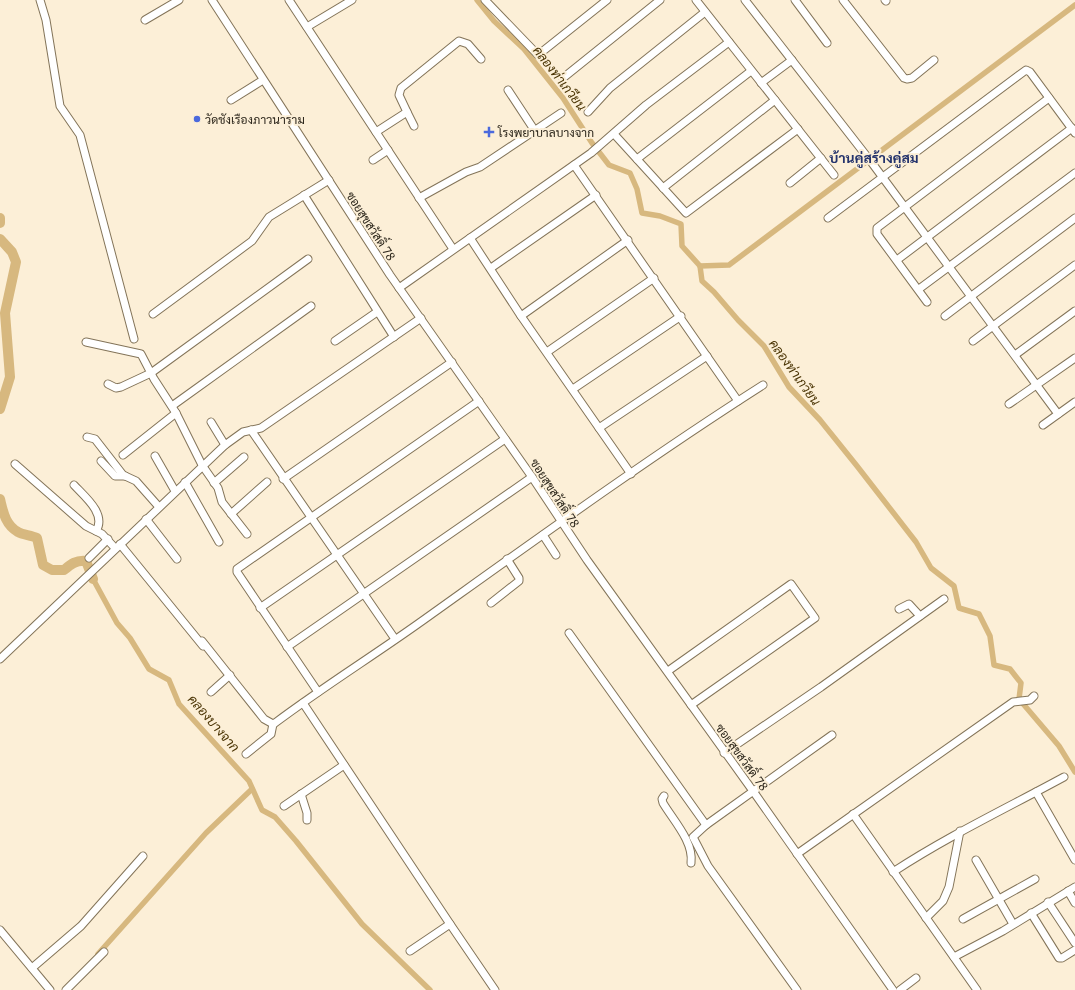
<svg xmlns="http://www.w3.org/2000/svg" width="1075" height="990" font-family="'Noto Serif',Sarabun,serif">
<style>
.lines{fill:none;stroke-linecap:round;stroke-linejoin:round}
.canal{stroke:#d7b87f;stroke-width:5.5}
.river{stroke:#d7b87f;stroke-width:10}
.minor-casing{stroke:#837459;stroke-width:9}
.minor{stroke:#fff;stroke-width:7}
.poi-dot{fill:#4b69dd;stroke:#fcefd7;stroke-width:1.5}
.labels{text-anchor:middle;dominant-baseline:central;stroke-width:4;stroke-linejoin:round;paint-order:stroke}
.poi-label{font-size:12px;fill:#2c261b;stroke:#fcefd7;text-anchor:start}
.street-label{font-size:12px;fill:#2c261b;stroke:#fcefd7}
.water-label{font-size:13px;font-style:italic;fill:#4b3505;stroke:#fcefd7}
.quarter-label{font-size:14px;font-weight:bold;fill:#24336c;stroke:#fcefd7}
</style>
<rect width="100%" height="100%" fill="#fcefd7"/>
<g class="lines">
<g class="canal">
<polyline points="477,0 494,21 524,49 563,98 592,143 609,165 630,173 637,189 642,213 660,216 681,224 682,246 700,266 702,281 714,292 738,320 764,346 789,387 820,420 857,466 916,542 931,568 954,586 959,608 979,614 990,636 994,665 1010,669 1021,683 1019,699 1059,746 1075,772"/>
<polyline points="700,266 729,265 1075,5"/>
<polyline points="93,579 117,623 130,638 149,669 169,680 179,704 249,781 262,810 275,817 296,841 362,924 430,990"/>
<polyline points="98,954 206,833 252,789"/>
</g>
<g class="river">
<polyline points="0,218 0,223"/>
<polyline points="0,239 12,252 16,262 5,313 10,377 0,409"/>
<path d="M0,499C3,511 5,525 18,532C23,535 31,535 37,538L43,565L52,570H64C71,564 76,560 86,561L93,579"/>
</g>
<g class="minor-casing">
<g id="minor">
<polyline points="40,0 46,20 60,106 80,135 134,339"/>
<polyline points="212,0 390,275 532,477 587,560 753,791 893,990"/>
<polyline points="289,0 453,249"/>
<polyline points="485,0 538,55 607,0"/>
<polyline points="696,0 834,175"/>
<polyline points="745,0 872,163 1058,414"/>
<polyline points="795,0 827,43"/>
<polyline points="843,0 904,78 907,79 912,78 934,60"/>
<polyline points="885,0 886,1"/>
<polyline points="145,20 179,0"/>
<polyline points="307,27 352,0"/>
<polyline points="563,78 660,0"/>
<polyline points="761,83 792,60"/>
<polyline points="508,90 535,131"/>
<polyline points="231,100 263,80"/>
<polyline points="407,112 414,126"/>
<polyline points="588,112 610,88 705,12"/>
<polyline points="376,132 407,112 399,95 401,88 459,41 468,44 481,59"/>
<polyline points="614,134 686,213 798,129"/>
<polyline points="637,159 751,71"/>
<polyline points="373,160 388,150"/>
<polyline points="574,165 738,401"/>
<polyline points="790,183 821,158"/>
<polyline points="663,188 775,100"/>
<polyline points="304,195 394,337"/>
<polyline points="419,198 466,172 480,167 561,113"/>
<polyline points="828,218 1026,70 1030,72 1075,133"/>
<polyline points="470,238 521,316 631,474"/>
<polyline points="897,260 1072,128"/>
<polyline points="491,268 596,195"/>
<polyline points="399,288 591,153 646,105 729,42"/>
<polyline points="919,289 1075,173"/>
<polyline points="927,302 877,234 877,228 1049,98"/>
<polyline points="153,314 252,241 269,217 329,180"/>
<polyline points="521,316 628,240"/>
<polyline points="945,316 1075,218"/>
<polyline points="335,341 377,312"/>
<polyline points="973,341 1075,265"/>
<polyline points="86,342 141,354 154,379 176,413 202,465 218,488 222,502 247,534"/>
<polyline points="547,352 654,278"/>
<polyline points="1015,355 1075,311"/>
<polyline points="108,384 116,388 121,387 151,373 308,259"/>
<polyline points="573,389 681,316"/>
<polyline points="1009,404 1075,358"/>
<polyline points="172,406 311,306"/>
<polyline points="211,422 225,445"/>
<polyline points="1043,425 1075,402"/>
<polyline points="599,428 707,356"/>
<polyline points="251,430 395,639"/>
<polyline points="87,437 95,439 123,475 136,481 159,507"/>
<polyline points="123,455 176,413"/>
<polyline points="155,456 175,491"/>
<polyline points="101,461 115,476 125,476"/>
<polyline points="15,464 86,526 102,534 115,548"/>
<polyline points="283,479 452,362"/>
<polyline points="185,482 219,542"/>
<polyline points="214,483 244,457"/>
<path d="M74,485C84,496 107,514 96,531"/>
<polyline points="231,514 267,482"/>
<polyline points="146,519 177,559"/>
<polyline points="543,535 556,555"/>
<polyline points="120,544 203,646"/>
<polyline points="89,558 108,539"/>
<polyline points="491,603 519,581 519,578 507,559"/>
<polyline points="260,608 505,439"/>
<polyline points="899,609 909,604 920,616"/>
<polyline points="569,633 706,825"/>
<path d="M202,641L264,719L273,724L275,723C323,687 373,656 422,621C534,541 647,459 763,385"/>
<polyline points="287,647 532,477"/>
<polyline points="0,659 225,445 243,432 261,428 421,318"/>
<polyline points="668,671 791,584 815,618 691,705"/>
<polyline points="211,692 230,675"/>
<polyline points="318,692 237,572 237,569 479,401"/>
<polyline points="303,703 450,924"/>
<polyline points="724,753 821,687 944,599"/>
<polyline points="246,754 271,734 273,724"/>
<polyline points="1036,792 1075,860"/>
<polyline points="301,794 307,813 307,820"/>
<path d="M664,796L662,799L663,803C673,820 694,842 691,863"/>
<polyline points="284,806 344,765"/>
<polyline points="853,814 977,990"/>
<polyline points="797,854 1013,702 1030,700 1034,696"/>
<polyline points="976,860 1013,924"/>
<path d="M893,872C948,836 1007,808 1064,777"/>
<polyline points="1068,891 1075,903"/>
<polyline points="1048,902 1075,943"/>
<polyline points="1031,913 1059,958 1062,958 1075,950"/>
<polyline points="926,918 943,901 949,887 960,831"/>
<polyline points="963,919 1035,879"/>
<polyline points="0,930 50,990"/>
<polyline points="410,951 450,924 495,990"/>
<polyline points="954,957 1003,931 1075,887"/>
<polyline points="32,968 81,926 143,856"/>
<polyline points="66,990 104,952"/>
<polyline points="797,990 708,866 693,837 706,825 832,735"/>
<polyline points="900,990 916,978"/>
</g>
</g>
<use href="#minor" class="minor"/>
</g>
<g class="poi-dot">
<circle cx="197" cy="119" r="4"/>
<path d="M487 126h4v4h4v4h-4v4h-4v-4h-4v-4h4z"/>
</g>
<g class="labels">
<g class="poi-label">
<text x="205" y="119">วัดชังเรืองภาวนาราม</text>
<text x="498" y="132">โรงพยาบาลบางจาก</text>
</g>
<g class="street-label">
<text transform="translate(371 226) rotate(57)">ซอยสุขสวัสดิ์ 78</text>
<text transform="translate(555 493) rotate(57)">ซอยสุขสวัสดิ์ 78</text>
<text transform="translate(742 757) rotate(54)">ซอยสุขสวัสดิ์ 78</text>
</g>
<g class="water-label">
<text transform="translate(560 78) rotate(52)">คลองท่าเกวียน</text>
<text transform="translate(795 372) rotate(54)">คลองท่าเกวียน</text>
<text transform="translate(214 723) rotate(49)">คลองบางจาก</text>
</g>
<g class="quarter-label">
<text x="874" y="157">บ้านคู่สร้างคู่สม</text>
</g>
</g>
</svg>
